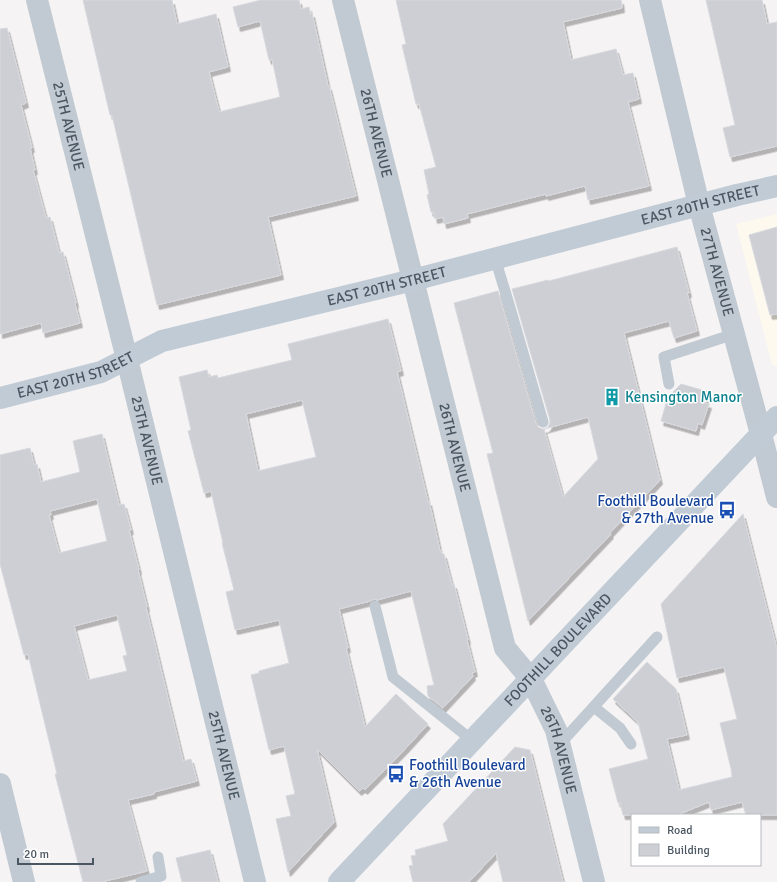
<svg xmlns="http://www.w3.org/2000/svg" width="777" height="882" font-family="Signika,sans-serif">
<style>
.commercial{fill:#fdf9ef}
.building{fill:#cdcfd5;stroke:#d7d9de;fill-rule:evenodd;filter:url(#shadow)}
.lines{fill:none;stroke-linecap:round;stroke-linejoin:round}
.lane{stroke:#c1cad2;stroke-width:11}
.street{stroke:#c1cad2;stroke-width:22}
.secondary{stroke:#c1cbd6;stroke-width:22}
.labels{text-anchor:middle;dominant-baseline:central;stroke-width:3;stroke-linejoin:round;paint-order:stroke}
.street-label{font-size:15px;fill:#4a5661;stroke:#fff}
.culture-label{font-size:15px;fill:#0d838f;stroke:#fff;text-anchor:start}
.transit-label{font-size:15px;fill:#164399;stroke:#fff;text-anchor:end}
</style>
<defs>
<filter id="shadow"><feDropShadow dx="2.5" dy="4.5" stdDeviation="0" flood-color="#0004"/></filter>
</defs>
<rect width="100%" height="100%" fill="#f5f3f3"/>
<polygon class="commercial" points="777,214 777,366 772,365 736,224"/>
<g class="building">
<polygon points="83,0 172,0 177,24 216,14 228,67 209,72 219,112 280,97 272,59 269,60 260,21 238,27 233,7 261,0 299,0 301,9 309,7 310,14 312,13 328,86 329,86 356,196 268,217 281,275 157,305 112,115 110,115"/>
<polygon points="396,0 621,0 622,8 563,22 571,60 616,49 623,75 633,73 639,99 628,102 649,186 588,200 585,186 546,196 546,194 467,214 468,218 444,224 443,217 435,219 434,212 431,212 427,195 429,194 424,170 436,167 419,104 416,104 402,45 406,44"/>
<polygon points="706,0 762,0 767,24 777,22 777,146 730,157 723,128 735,125"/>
<polygon points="7,28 26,103 21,105 32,148 30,148 35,170 33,170 46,218 50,217 59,253 63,252 76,303 75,304 80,323 43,333 41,323 0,334 0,29"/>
<polygon points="777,227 777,314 770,315 749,235"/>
<path d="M677,247L689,293H687L697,331L674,338L669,321L624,333L660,480L610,533L611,534L528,621L487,454L493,453L454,303L498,291L536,424L538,427L542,429H545L548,427L550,423V420L512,289L548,280L549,281ZM588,417L598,459L563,497L544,429Z"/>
<path d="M388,319L401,371L397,372L428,502L429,501L440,551L441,550L442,554H444L452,585L454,584L468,640H467L475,672L472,673L473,676L443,708L428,696L427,686L434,685L411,591L377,600L374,599L370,601L339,609L348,648H346L365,727L396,694L428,724L406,748L365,790L363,788L359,791L317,749L334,822L288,872L276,819L291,816L286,796L295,794L284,746L269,750L251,675L259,673V671L289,663L279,620L235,630L226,592L234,590L222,543H223L211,491L204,493L188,431L191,430L179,377L207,370L209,377L217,375L218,378L292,360L288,344ZM302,400L316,457L258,471L246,414Z"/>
<polygon points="681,384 709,392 705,403 709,404 702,425 698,423 696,431 661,421 668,397"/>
<path d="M102,434L119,505L124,504L131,530H129L139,570H138L147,607H146L183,761L191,759L197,781L154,792V794L128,800L147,871L101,882H83L55,774H57L28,654L24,655L0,564V455L30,448L34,465L37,464L41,482L80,472L73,441ZM97,499L107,541L59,553L49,515H51L50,511ZM117,615L127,655L123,656L127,671L88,680L74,626Z"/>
<polygon points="743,514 777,650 777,815 746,815 742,802 711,810 709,802 677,815 623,815 620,802 618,803 609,769 648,759 638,722 613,699 647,662 676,689 687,735 667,739 679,790 732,777 731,769 720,723 737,719 724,667 677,678 661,604"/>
<polygon points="515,747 530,750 563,882 503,882 496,853 469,882 413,882 409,866 413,865 411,856 416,855 415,850 448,841 443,824"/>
<polygon points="210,850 218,882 182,882 176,858"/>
</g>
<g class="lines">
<g class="lane">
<polyline points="495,258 511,311 543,422"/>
<polyline points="669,384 664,357 734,334"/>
<polyline points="375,606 393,677 473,741"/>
<polyline points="594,707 620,728 631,744"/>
<polyline points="559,745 657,637"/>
<polyline points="141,882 161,876 158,857"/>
</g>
<g class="street">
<path id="s1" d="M37,0L127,359L255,882"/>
<path id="s2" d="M343,0L505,648L531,679L556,730L594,882"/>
<path id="s3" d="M650,0L699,205L761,434L777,497"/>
<polyline points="0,784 24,882"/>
</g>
<g class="secondary">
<path id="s4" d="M0,398L101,372L162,341L413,280L737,195L777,186"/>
<path id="s5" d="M339,882L777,417"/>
</g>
</g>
<defs>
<g id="building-bare" transform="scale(1.38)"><path d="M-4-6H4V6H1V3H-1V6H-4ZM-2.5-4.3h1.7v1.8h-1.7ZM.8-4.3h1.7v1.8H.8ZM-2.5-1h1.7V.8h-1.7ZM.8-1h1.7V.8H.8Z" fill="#0f9aa8" stroke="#fff" stroke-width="2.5" paint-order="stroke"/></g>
<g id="bus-bare" transform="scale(1.38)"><path d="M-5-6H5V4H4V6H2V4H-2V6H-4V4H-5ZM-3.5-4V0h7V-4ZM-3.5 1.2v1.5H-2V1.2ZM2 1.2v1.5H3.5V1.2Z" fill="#1a4fb4" stroke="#fff" stroke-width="2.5" paint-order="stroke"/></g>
</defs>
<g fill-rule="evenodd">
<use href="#building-bare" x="612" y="397"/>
<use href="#bus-bare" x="727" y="510"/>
<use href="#bus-bare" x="396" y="774"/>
</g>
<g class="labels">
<g class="street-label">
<text stroke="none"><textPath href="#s1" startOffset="130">25TH AVENUE</textPath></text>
<text stroke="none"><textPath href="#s2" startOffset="137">26TH AVENUE</textPath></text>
<text stroke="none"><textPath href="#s4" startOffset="728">EAST 20TH STREET</textPath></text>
<text stroke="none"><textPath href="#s3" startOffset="280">27TH AVENUE</textPath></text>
<text stroke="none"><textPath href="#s4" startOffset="404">EAST 20TH STREET</textPath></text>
<text stroke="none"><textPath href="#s4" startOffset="79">EAST 20TH STREET</textPath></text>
<text stroke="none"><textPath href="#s1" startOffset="454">25TH AVENUE</textPath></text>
<text stroke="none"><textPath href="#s2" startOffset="461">26TH AVENUE</textPath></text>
<text stroke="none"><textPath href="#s5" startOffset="319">FOOTHILL BOULEVARD</textPath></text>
<text stroke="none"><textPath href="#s2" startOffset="785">26TH AVENUE</textPath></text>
<text stroke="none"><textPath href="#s1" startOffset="778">25TH AVENUE</textPath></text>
</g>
<g class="culture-label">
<text x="625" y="397">Kensington Manor</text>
</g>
<g class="transit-label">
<text x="714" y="501">Foothill Boulevard<tspan x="714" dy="17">&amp; 27th Avenue</tspan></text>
<text x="409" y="765" text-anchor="start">Foothill Boulevard<tspan x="409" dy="17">&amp; 26th Avenue</tspan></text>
</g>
</g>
<rect x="631" y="814" width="130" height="52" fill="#ffffff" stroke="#b7bbc0"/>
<rect x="639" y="827" width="20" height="6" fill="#c1cbd6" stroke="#b7bbc0"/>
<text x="667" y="834" font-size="12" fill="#4a5661">Road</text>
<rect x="639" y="844" width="20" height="12" fill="#cdcfd5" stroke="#b7bbc0"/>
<text x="667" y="854" font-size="12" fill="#4a5661">Building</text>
<path d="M18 858v6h75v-6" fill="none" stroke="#4a5661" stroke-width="2"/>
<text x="24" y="858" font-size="12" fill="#4a5661" stroke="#ffffff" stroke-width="3" paint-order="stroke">20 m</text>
</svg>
